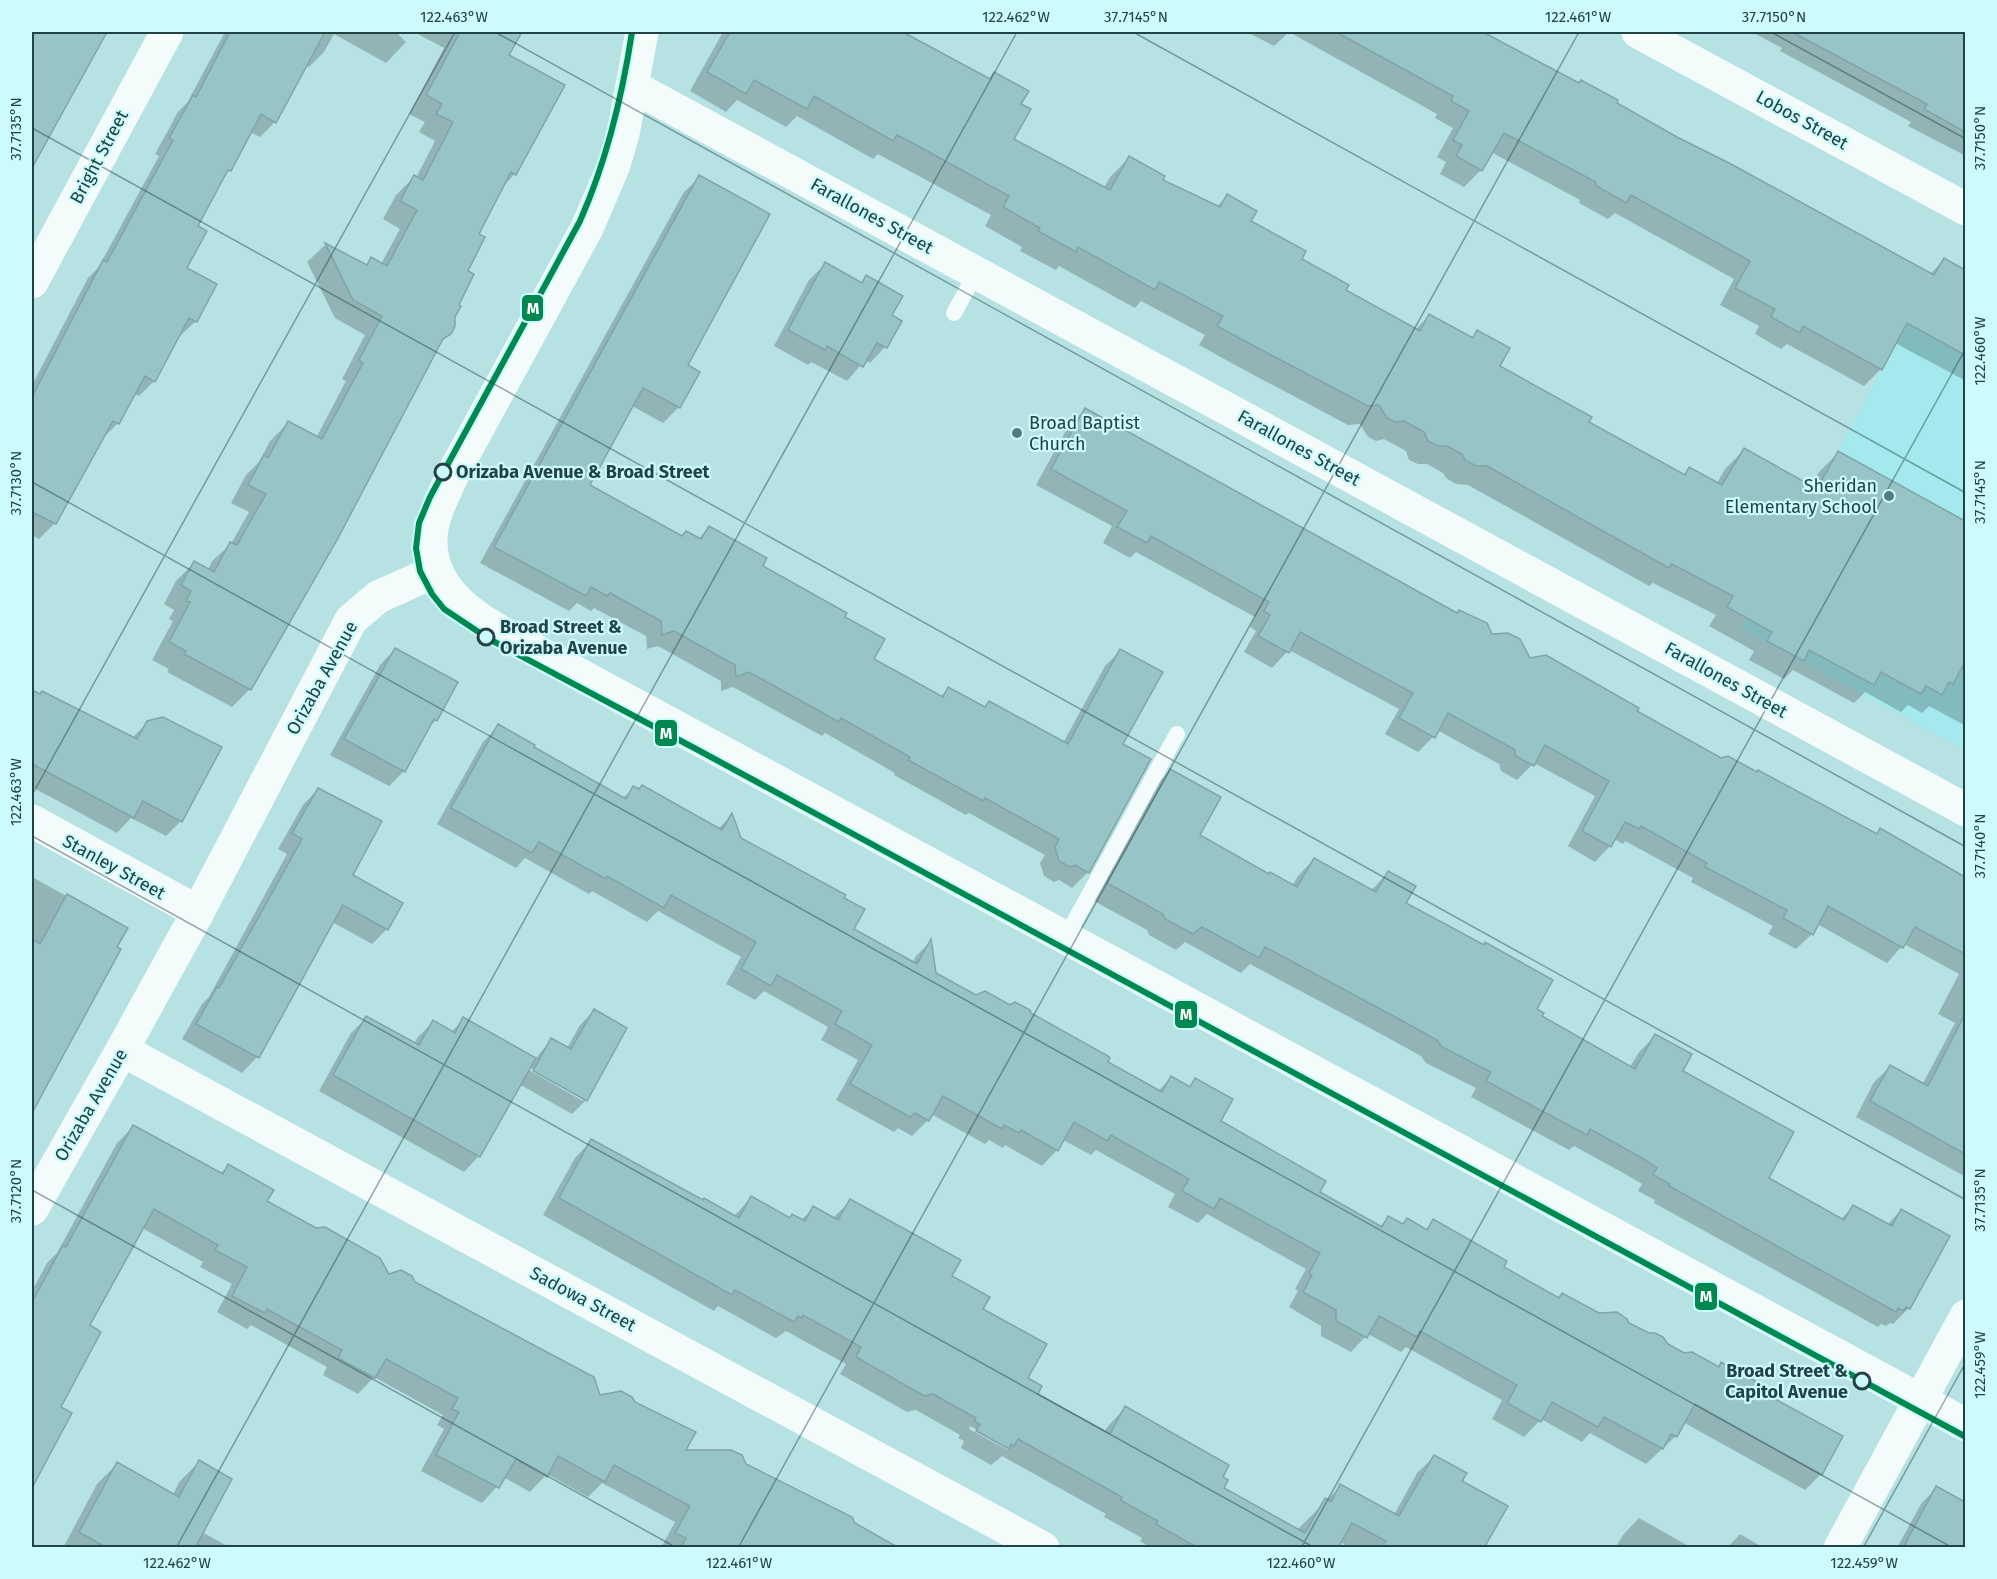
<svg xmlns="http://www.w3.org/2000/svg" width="1997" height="1579" font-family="'Fira Sans',sans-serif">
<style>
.built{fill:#a3e9ed}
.shadow{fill:#0003;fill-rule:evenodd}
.building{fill:#97c5c7;stroke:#81a4a6;stroke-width:1.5}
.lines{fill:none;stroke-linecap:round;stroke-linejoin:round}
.service{stroke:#f4fbfb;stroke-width:16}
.minor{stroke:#f4fbfb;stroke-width:33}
.tertiary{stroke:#f4fbfb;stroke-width:33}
.rail-1-casing{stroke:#ccfafd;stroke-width:10}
.rail-1{stroke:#008851;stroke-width:6}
.ticks{fill:none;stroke:#214345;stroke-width:1.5;stroke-opacity:0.45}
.poi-dot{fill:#567b7d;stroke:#ccfafd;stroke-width:2}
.stop-dot{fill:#ccfafd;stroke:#214345;stroke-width:3}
.labels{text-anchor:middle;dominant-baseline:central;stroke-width:4.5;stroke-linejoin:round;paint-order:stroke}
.street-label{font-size:18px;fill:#214345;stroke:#ccfafd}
.poi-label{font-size:18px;fill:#214345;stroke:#ccfafd;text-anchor:start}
.stop-label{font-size:18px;font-weight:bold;fill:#214345;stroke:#ccfafd;text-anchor:start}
.line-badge{stroke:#ccfafd;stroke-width:2}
.badge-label{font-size:16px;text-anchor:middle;font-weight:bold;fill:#fff}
.neatline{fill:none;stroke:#214345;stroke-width:2}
.ticks-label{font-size:15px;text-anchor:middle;fill:#214345}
</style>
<rect width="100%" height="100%" fill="#b7e2e4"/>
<polygon class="built" points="1944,258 1965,270 1965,750 1741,628"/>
<g class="shadow">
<polygon points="32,32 105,32 32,166"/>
<polygon points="225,32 396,32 406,42 386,63 334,34 324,52 309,67 305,65 275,122 260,137 250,132 196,227 185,269 196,321 180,336 178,335 154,381 139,396 134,394 118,423 103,438 55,523 39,539 32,535 32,385 88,278 98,268 159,156 155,154 171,125 177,113 187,103"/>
<polygon points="414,32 520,32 507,56 515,174 501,188 477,234 450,333 439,344 250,689 232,707 167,672 169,669 152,660 173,621 169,619 174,610 164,604 176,581 194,563 208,570 212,561 231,544 249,512 231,503 246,475 259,462 270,441 288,423 316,438 346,381 342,379 365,335 335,318 307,262 325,245 365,266 371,259 381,264 400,229 383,219 396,195 414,177 416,178 435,141 419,132 425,122 409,114 444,48"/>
<polygon points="723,32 850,32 870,42 881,39 889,32 900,32 988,79 994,74 1019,105 1012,140 1103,189 1110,177 1129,158 1161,181 1216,207 1228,196 1249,221 1344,291 1415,330 1429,316 1471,339 1478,332 1497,367 1587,422 1683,475 1690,469 1717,483 1725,469 1744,450 1811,487 1819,472 1838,453 1966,523 1966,726 1929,706 1922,713 1908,705 1901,712 1865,692 1854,703 1793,670 1784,679 1749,660 1754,651 1709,626 1716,615 1653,583 1649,586 1468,485 1456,484 1446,478 1443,473 1427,464 1418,464 1409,460 1406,451 1384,439 1376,441 1368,437 1360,424 1348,425 1235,365 1199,345 1205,335 1141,301 1135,308 1059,266 1056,270 1020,251 1022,247 985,226 991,215 878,154 873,159 797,116 786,127 737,100 726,112 690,91"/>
<polygon points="1247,32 1480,32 1930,274 1944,260 1966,272 1966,381 1895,343 1881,369 1864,386 1787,344 1781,349 1755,334 1759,326 1720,305 1734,279 1615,213 1608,219 1579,203 1580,200 1491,152 1481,170 1464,187 1440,174 1446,162 1437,157 1453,128 1435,118 1437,114 1289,32 1274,46"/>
<polygon points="1752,32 1966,33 1966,156 1908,126 1911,122 1780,51 1782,48"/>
<polygon points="700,177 686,366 698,372 678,408 663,423 632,406 588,485 681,537 698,539 709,528 761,566 843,618 871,659 940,697 948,689 984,708 1063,743 1105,666 1120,651 1121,744 1088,872 1072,888 1059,880 1054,882 1044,876 1040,863 1045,855 969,813 966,815 894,775 895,773 825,733 822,736 733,687 721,691 721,681 658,646 647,649 646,636 594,608 591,611 577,603 569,611 480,563 684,192"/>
<polygon points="825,264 860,284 866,277 890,316 900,321 885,347 870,363 865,360 847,381 811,362 808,365 774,346 809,280"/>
<polygon points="1085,410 1491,635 1529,660 1635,712 1721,760 1875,835 1880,830 1943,902 1966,915 1966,1177 1856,1117 1874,1082 1890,1067 1922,1085 1955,1023 1938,1014 1959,974 1904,944 1887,963 1817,924 1812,934 1796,949 1768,934 1773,926 1691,882 1693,878 1625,841 1623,844 1614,839 1610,846 1595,862 1568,846 1595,796 1534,763 1517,780 1501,771 1499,764 1437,730 1433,737 1418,752 1385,734 1399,709 1289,650 1272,668 1244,652 1256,631 1250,627 1255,617 1136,552 1130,558 1103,543 1112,526 1036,485 1069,425"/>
<polygon points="395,649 436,720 427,729 404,771 389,786 330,755 380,665"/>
<polygon points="32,692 132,738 148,722 181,821 166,836 131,818 117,833 32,787"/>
<polygon points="498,726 532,748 623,798 634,788 717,830 731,816 740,839 842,899 852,929 912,963 916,956 930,942 935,973 976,996 1029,1014 1106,1062 1158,1091 1171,1078 1188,1088 1195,1080 1219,1122 1317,1193 1379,1227 1388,1218 1402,1225 1425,1230 1433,1221 1502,1268 1558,1299 1562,1294 1598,1314 1628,1324 1684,1355 1718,1368 1722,1364 1760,1391 1841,1437 1821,1474 1805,1490 1683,1422 1676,1436 1646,1464 1590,1433 1582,1442 1541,1419 1524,1437 1492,1419 1502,1400 1406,1347 1401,1352 1368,1334 1351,1352 1321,1336 1321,1326 1289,1307 1298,1291 1295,1289 1306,1269 1207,1214 1198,1223 1168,1207 1175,1194 1096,1150 1091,1155 1063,1140 1057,1150 1042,1166 1005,1145 1003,1148 989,1140 985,1144 931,1114 928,1120 912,1136 898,1128 894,1132 836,1100 858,1060 821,1040 828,1027 764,991 755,1000 726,984 741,957 658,911 647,922 592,891 589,894 525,858 516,868 437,824 483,742"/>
<polygon points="1170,771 1198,836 1269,876 1292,886 1298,876 1314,859 1371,891 1388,872 1404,903 1535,1010 1540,1017 1630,1067 1639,1052 1655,1036 1680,1071 1767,1178 1841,1219 1853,1207 1887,1225 1901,1210 1909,1308 1893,1324 1890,1323 1886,1326 1881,1324 1878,1327 1654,1203 1655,1200 1638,1191 1642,1184 1625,1174 1574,1146 1569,1150 1471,1097 1476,1088 1426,1063 1421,1056 1381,1034 1250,964 1241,973 1185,942 1176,950 1149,935 1147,930 1092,900 1154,787"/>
<polygon points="318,789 351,875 387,929 372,944 332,922 257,1057 242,1073 182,1039 202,1004 209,997 287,854 278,849 303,805"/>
<polygon points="32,877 126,929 115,948 119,950 32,1111"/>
<path d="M594,1011L586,1100L572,1114L519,1084L479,1156L464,1172L319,1091L351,1033L366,1018L414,1044L418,1037L433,1022L451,1032L464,1019L535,1059L551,1040L567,1048L580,1025ZM527,1066L583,1097V1101L525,1068Z"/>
<polygon points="133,1127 220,1174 228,1166 265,1202 388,1276 414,1284 599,1396 684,1451 745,1465 896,1548 661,1548 675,1522 602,1483 588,1497 547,1474 530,1492 505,1478 482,1503 421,1471 444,1429 437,1425 443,1415 374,1377 358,1394 323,1375 327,1367 251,1325 247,1329 217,1312 232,1284 200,1267 203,1262 142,1228 88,1326 59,1408 70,1414 32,1485 32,1291 47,1263 57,1253 117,1143"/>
<path d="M591,1141L734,1216L751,1198L789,1219L792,1216L801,1220L814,1208L833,1218L850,1201L950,1276L981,1310L1036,1394L1104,1432L1109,1425L1125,1408L1221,1478L1222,1488L1297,1530L1341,1486L1394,1515L1417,1473L1434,1457L1460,1481L1483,1548H1350L1339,1541L1336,1548H1151L1140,1541L1142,1538L1104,1517L1106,1514L1002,1456L991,1465L961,1448L964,1441L958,1438L960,1435L916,1410L907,1412L840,1374L846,1364L786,1331L776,1338L718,1306L714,1311L543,1215L575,1158ZM970,1426L1010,1448L1008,1450L969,1429Z"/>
<polygon points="199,1462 202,1532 231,1548 63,1548 97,1484 117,1464 173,1495 179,1482"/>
<polygon points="1936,1488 1966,1504 1966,1548 1897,1548 1921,1504"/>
<polygon points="1639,1518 1692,1548 1615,1548 1623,1535"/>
<polygon points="1740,1534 1764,1548 1727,1548"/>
</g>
<g class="building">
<polygon points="32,32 107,32 32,168"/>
<polygon points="230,32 325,32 276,123 261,114 231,171 228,170 198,226 207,231 187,268 217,284 197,322 189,318 155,382 145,376 119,424 113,421 56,524 32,512 32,397 103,260 107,262 173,140 169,138 186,108 193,95 196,97"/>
<polygon points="460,32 522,32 509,55 565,85 516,175 511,172 479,234 485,237 468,271 474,274 459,305 461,306 455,317 455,326 451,334 443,339 337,540 251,690 184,654 186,651 169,642 190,602 186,601 191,591 181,585 194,561 214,572 230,542 237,545 266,494 248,485 264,455 268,458 288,421 322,439 363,363 359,360 382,316 353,300 325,243 367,265 371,257 387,266 417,210 400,201 414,175 423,180 453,122 436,114 442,104 426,95"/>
<polygon points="730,32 903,32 990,79 994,72 1029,91 1021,104 1031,109 1014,139 1110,190 1129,156 1165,176 1163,180 1220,207 1227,194 1257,211 1251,221 1306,251 1302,259 1349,285 1346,290 1420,331 1429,314 1473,338 1477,330 1510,348 1500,366 1592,417 1589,422 1685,475 1689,467 1722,485 1744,448 1817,489 1838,451 1965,521 1965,662 1953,684 1949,682 1942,695 1926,686 1921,694 1881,672 1874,685 1809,650 1804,661 1767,641 1772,632 1727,607 1733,596 1672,564 1669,568 1487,466 1476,466 1465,460 1462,454 1447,446 1438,446 1428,441 1424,432 1404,421 1395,422 1387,418 1379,405 1368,406 1254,346 1217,326 1223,316 1159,282 1155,290 1078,247 1076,252 1038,231 1040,228 1003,207 1009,196 918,146 897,135 893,141 814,96 807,109 754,80 746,94 707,72"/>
<polygon points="1336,32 1483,32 1579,83 1581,80 1618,100 1617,103 1677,137 1731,164 1934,275 1944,258 1965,270 1965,355 1907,323 1882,370 1803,326 1800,333 1771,317 1775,309 1735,288 1750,261 1631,195 1626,203 1595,185 1596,182 1504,133 1482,171 1456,156 1462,145 1453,140 1469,111 1451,101 1453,96"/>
<polygon points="1792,32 1965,32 1965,132 1924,109 1927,104"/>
<polygon points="699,175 770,214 688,365 700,372 680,408 643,388 590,485 682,536 686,531 701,539 709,526 767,558 763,566 847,613 845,617 885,639 874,659 943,697 948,687 985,707 989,701 1068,744 1120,649 1163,672 1123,744 1151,759 1089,873 1075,865 1070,867 1059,861 1055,847 1059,839 985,798 983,801 908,760 910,757 841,718 839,722 749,672 736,677 735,665 674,631 662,635 661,621 610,593 607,596 591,587 586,596 494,547"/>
<polygon points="825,262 862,283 866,275 903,296 892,315 902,321 887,348 877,343 863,367 827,346 825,350 788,330"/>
<polygon points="1085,408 1457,613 1459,610 1487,623 1492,634 1508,633 1520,639 1530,658 1546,655 1639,708 1637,711 1721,758 1728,756 1757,772 1758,770 1877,834 1880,828 1965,877 1965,954 1915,927 1903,948 1828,906 1813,935 1783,918 1787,910 1705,867 1707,863 1641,826 1639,829 1625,822 1611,847 1582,831 1609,781 1545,745 1534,766 1516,756 1514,749 1448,713 1435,738 1399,718 1413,693 1300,632 1289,653 1258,636 1270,615 1264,611 1269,602 1151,536 1147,543 1117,527 1127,511 1051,469"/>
<polygon points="395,648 458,682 437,721 434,719 405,772 344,739"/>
<polygon points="32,690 40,694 42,691 137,739 147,721 163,717 222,747 182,822 143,801 134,818 32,764"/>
<polygon points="498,724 535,745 534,747 626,799 633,786 639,789 642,785 722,830 732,813 741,838 846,895 844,898 865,909 854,929 917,964 931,939 936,973 976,995 985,991 1010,1005 1015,1002 1030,1010 1031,1013 1108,1056 1110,1058 1108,1062 1162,1092 1171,1076 1190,1087 1195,1078 1233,1099 1221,1121 1326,1181 1320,1192 1382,1227 1388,1216 1403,1224 1407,1218 1427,1230 1433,1219 1507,1261 1504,1267 1559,1298 1562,1293 1599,1313 1617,1312 1627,1319 1629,1323 1649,1333 1655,1333 1663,1337 1668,1344 1684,1353 1692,1352 1719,1367 1721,1362 1764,1386 1762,1391 1764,1393 1843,1436 1822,1475 1695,1404 1677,1437 1671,1434 1663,1449 1604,1417 1598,1427 1552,1402 1541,1422 1507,1403 1517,1385 1420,1331 1417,1337 1379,1316 1367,1338 1336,1321 1336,1310 1303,1292 1312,1275 1309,1273 1320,1253 1220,1198 1214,1209 1182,1191 1189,1179 1111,1135 1107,1141 1074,1122 1058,1151 1021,1130 1019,1133 1004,1125 1002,1129 943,1096 929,1121 915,1113 910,1117 850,1084 872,1045 835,1024 842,1011 777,975 771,986 741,969 756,942 671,895 664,908 607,876 606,879 539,842 532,853 451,808"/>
<polygon points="1170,769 1221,797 1200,835 1269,874 1270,872 1297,887 1314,858 1376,892 1388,871 1416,886 1406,903 1484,945 1485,942 1553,980 1537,1009 1544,1013 1542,1016 1635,1069 1655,1034 1692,1054 1683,1071 1794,1132 1769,1178 1844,1220 1853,1205 1892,1226 1901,1209 1950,1236 1910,1309 1906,1307 1903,1311 1898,1308 1896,1312 1669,1186 1670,1184 1653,1175 1657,1168 1642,1158 1590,1129 1587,1135 1486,1081 1491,1072 1442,1047 1437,1040 1397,1018 1265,947 1259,958 1202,927 1193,934 1165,919 1163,914 1107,883"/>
<polygon points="318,788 382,821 353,875 403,903 388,930 343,905 259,1058 196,1024 217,987 219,988 302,839 292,833"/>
<polygon points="67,894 128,928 117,947 121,949 32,1113 32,939 40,944"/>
<polygon points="594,1009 627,1028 587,1101 533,1071 551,1038 571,1049"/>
<polygon points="1965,1014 1965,1154 1870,1101 1890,1065 1928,1086"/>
<polygon points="366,1016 419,1045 433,1020 455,1033 463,1017 536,1058 480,1157 333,1075"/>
<polygon points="133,1125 223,1174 228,1164 274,1190 267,1201 316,1228 325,1227 380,1258 389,1274 401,1270 412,1276 415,1282 594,1377 600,1395 621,1391 632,1397 635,1402 696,1432 686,1450 731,1450 742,1455 746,1464 852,1517 855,1523 899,1548 681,1548 686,1538 675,1533 690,1506 614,1465 605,1482 558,1456 547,1477 516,1459 499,1488 436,1455 459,1412 452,1409 458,1398 386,1359 375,1378 338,1358 342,1350 267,1309 265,1313 232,1296 247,1267 215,1250 218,1245 154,1209 90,1325 101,1332 61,1407 72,1413 32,1488 32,1302 63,1245 66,1247"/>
<polygon points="591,1139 703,1200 704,1198 739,1218 751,1196 790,1218 792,1214 805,1221 813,1206 838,1220 850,1199 912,1233 961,1260 952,1276 990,1297 983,1309 1047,1344 1028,1378 1042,1386 1038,1394 1110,1434 1125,1406 1229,1465 1223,1477 1228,1480 1224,1488 1305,1533 1325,1498 1331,1502 1340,1484 1399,1516 1434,1455 1467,1473 1462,1481 1508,1506 1484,1548 1382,1548 1386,1541 1352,1523 1338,1548 1198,1548 1156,1524 1158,1521 1120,1500 1122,1497 1018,1439 1014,1446 1011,1444 1009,1449 976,1431 980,1424 974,1421 976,1418 933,1394 924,1396 856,1357 861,1347 803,1315 802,1318 798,1316 794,1322 735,1290 732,1295 559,1198"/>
<polygon points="199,1460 232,1479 195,1548 107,1548 79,1532 117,1462 179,1497"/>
<polygon points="1936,1486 1965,1502 1965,1548 1903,1548"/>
</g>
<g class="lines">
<g class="service">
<polyline points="954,313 976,273"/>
<polyline points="1066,937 1177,734"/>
</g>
<g class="minor">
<polyline points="1638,32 1966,209"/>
<polyline points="632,86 1966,810"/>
<polyline points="32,282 167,32"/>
<polyline points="32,821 198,912"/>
<polyline points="122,1050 1043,1548"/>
<polyline points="32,1209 122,1050 198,912 351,620 378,597 436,571"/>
<polyline points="1840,1548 1966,1316"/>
</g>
<path class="tertiary" d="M642,32L623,134L614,165L587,228L454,472C445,492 430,519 431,542C431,604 501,631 547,657L1966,1425"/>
<g class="rail-1-casing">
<path id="rail-1" d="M632,32C622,98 607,160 580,221L430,497L419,523L416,548L420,571L432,594L444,609L489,639L698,750L1966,1437"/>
</g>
<use href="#rail-1" class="rail-1"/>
</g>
<path class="ticks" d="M495,32L1966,847M1133,32L1966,493M1771,32L1966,139M32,128L1966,1200M32,482L1953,1548M32,795L455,32M32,836L1315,1548M32,1190L677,1548M32,1544L38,1548M176,1548L1017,32M738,1548L1579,32M1301,1548L1966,348M1863,1548L1966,1362"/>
<g class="poi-dot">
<circle cx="1017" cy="433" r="6"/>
<circle cx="1889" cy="496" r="6"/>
</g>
<g class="stop-dot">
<circle cx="443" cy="472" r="8"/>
<circle cx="486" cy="637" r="8"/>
<circle cx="1862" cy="1381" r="8"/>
</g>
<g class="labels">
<g class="street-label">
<text transform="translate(1802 120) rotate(29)">Lobos Street</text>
<text transform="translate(99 157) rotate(-62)">Bright Street</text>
<text transform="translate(872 216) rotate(29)">Farallones Street</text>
<text transform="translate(1299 448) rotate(29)">Farallones Street</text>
<text transform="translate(322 678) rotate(-61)">Orizaba Avenue</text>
<text transform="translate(1726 680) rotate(29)">Farallones Street</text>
<text transform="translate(114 867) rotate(29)">Stanley Street</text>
<text transform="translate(91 1105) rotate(-60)">Orizaba Avenue</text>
<text transform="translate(583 1299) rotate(28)">Sadowa Street</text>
</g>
<g class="poi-label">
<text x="1029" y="423">Broad Baptist<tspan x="1029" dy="21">Church</tspan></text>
<text x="1877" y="486" text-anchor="end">Sheridan<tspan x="1877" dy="21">Elementary School</tspan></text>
</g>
<g class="stop-label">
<text x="456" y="472">Orizaba Avenue &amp; Broad Street</text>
<text x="500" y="627">Broad Street &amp;<tspan x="500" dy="21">Orizaba Avenue</tspan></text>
<text x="1848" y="1371" text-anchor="end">Broad Street &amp;<tspan x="1848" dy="21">Capitol Avenue</tspan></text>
</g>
</g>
<g class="line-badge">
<rect x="521" y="294" width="23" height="28" rx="6" fill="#008851"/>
<rect x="654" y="719" width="24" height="28" rx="6" fill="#008851"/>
<rect x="1174" y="1000" width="24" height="29" rx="6" fill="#008851"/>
<rect x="1694" y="1282" width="24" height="29" rx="6" fill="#008851"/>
</g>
<g class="badge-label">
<text x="533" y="314">M</text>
<text x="666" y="739">M</text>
<text x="1186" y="1020">M</text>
<text x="1706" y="1302">M</text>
</g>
<rect width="1997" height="1579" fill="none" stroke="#ccfafd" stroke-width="66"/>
<rect x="33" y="33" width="1931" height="1513" class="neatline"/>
<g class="ticks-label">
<text x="454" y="22">122.463°W</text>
<text x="1016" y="22">122.462°W</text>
<text x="1136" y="22">37.7145°N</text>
<text x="1578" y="22">122.461°W</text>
<text x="1774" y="22">37.7150°N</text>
<text transform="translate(16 129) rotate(-90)" y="5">37.7135°N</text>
<text transform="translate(1980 138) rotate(-90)" y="5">37.7150°N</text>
<text transform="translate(1980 351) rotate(-90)" y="5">122.460°W</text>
<text transform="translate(16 483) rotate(-90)" y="5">37.7130°N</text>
<text transform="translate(1980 492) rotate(-90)" y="5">37.7145°N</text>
<text transform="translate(16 792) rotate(-90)" y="5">122.463°W</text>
<text transform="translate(1980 846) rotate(-90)" y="5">37.7140°N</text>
<text transform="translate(16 1191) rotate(-90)" y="5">37.7120°N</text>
<text transform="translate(1980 1200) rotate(-90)" y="5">37.7135°N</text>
<text transform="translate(1980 1365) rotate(-90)" y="5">122.459°W</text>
<text x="177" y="1568">122.462°W</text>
<text x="739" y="1568">122.461°W</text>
<text x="1301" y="1568">122.460°W</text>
<text x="1864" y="1568">122.459°W</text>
</g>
</svg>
